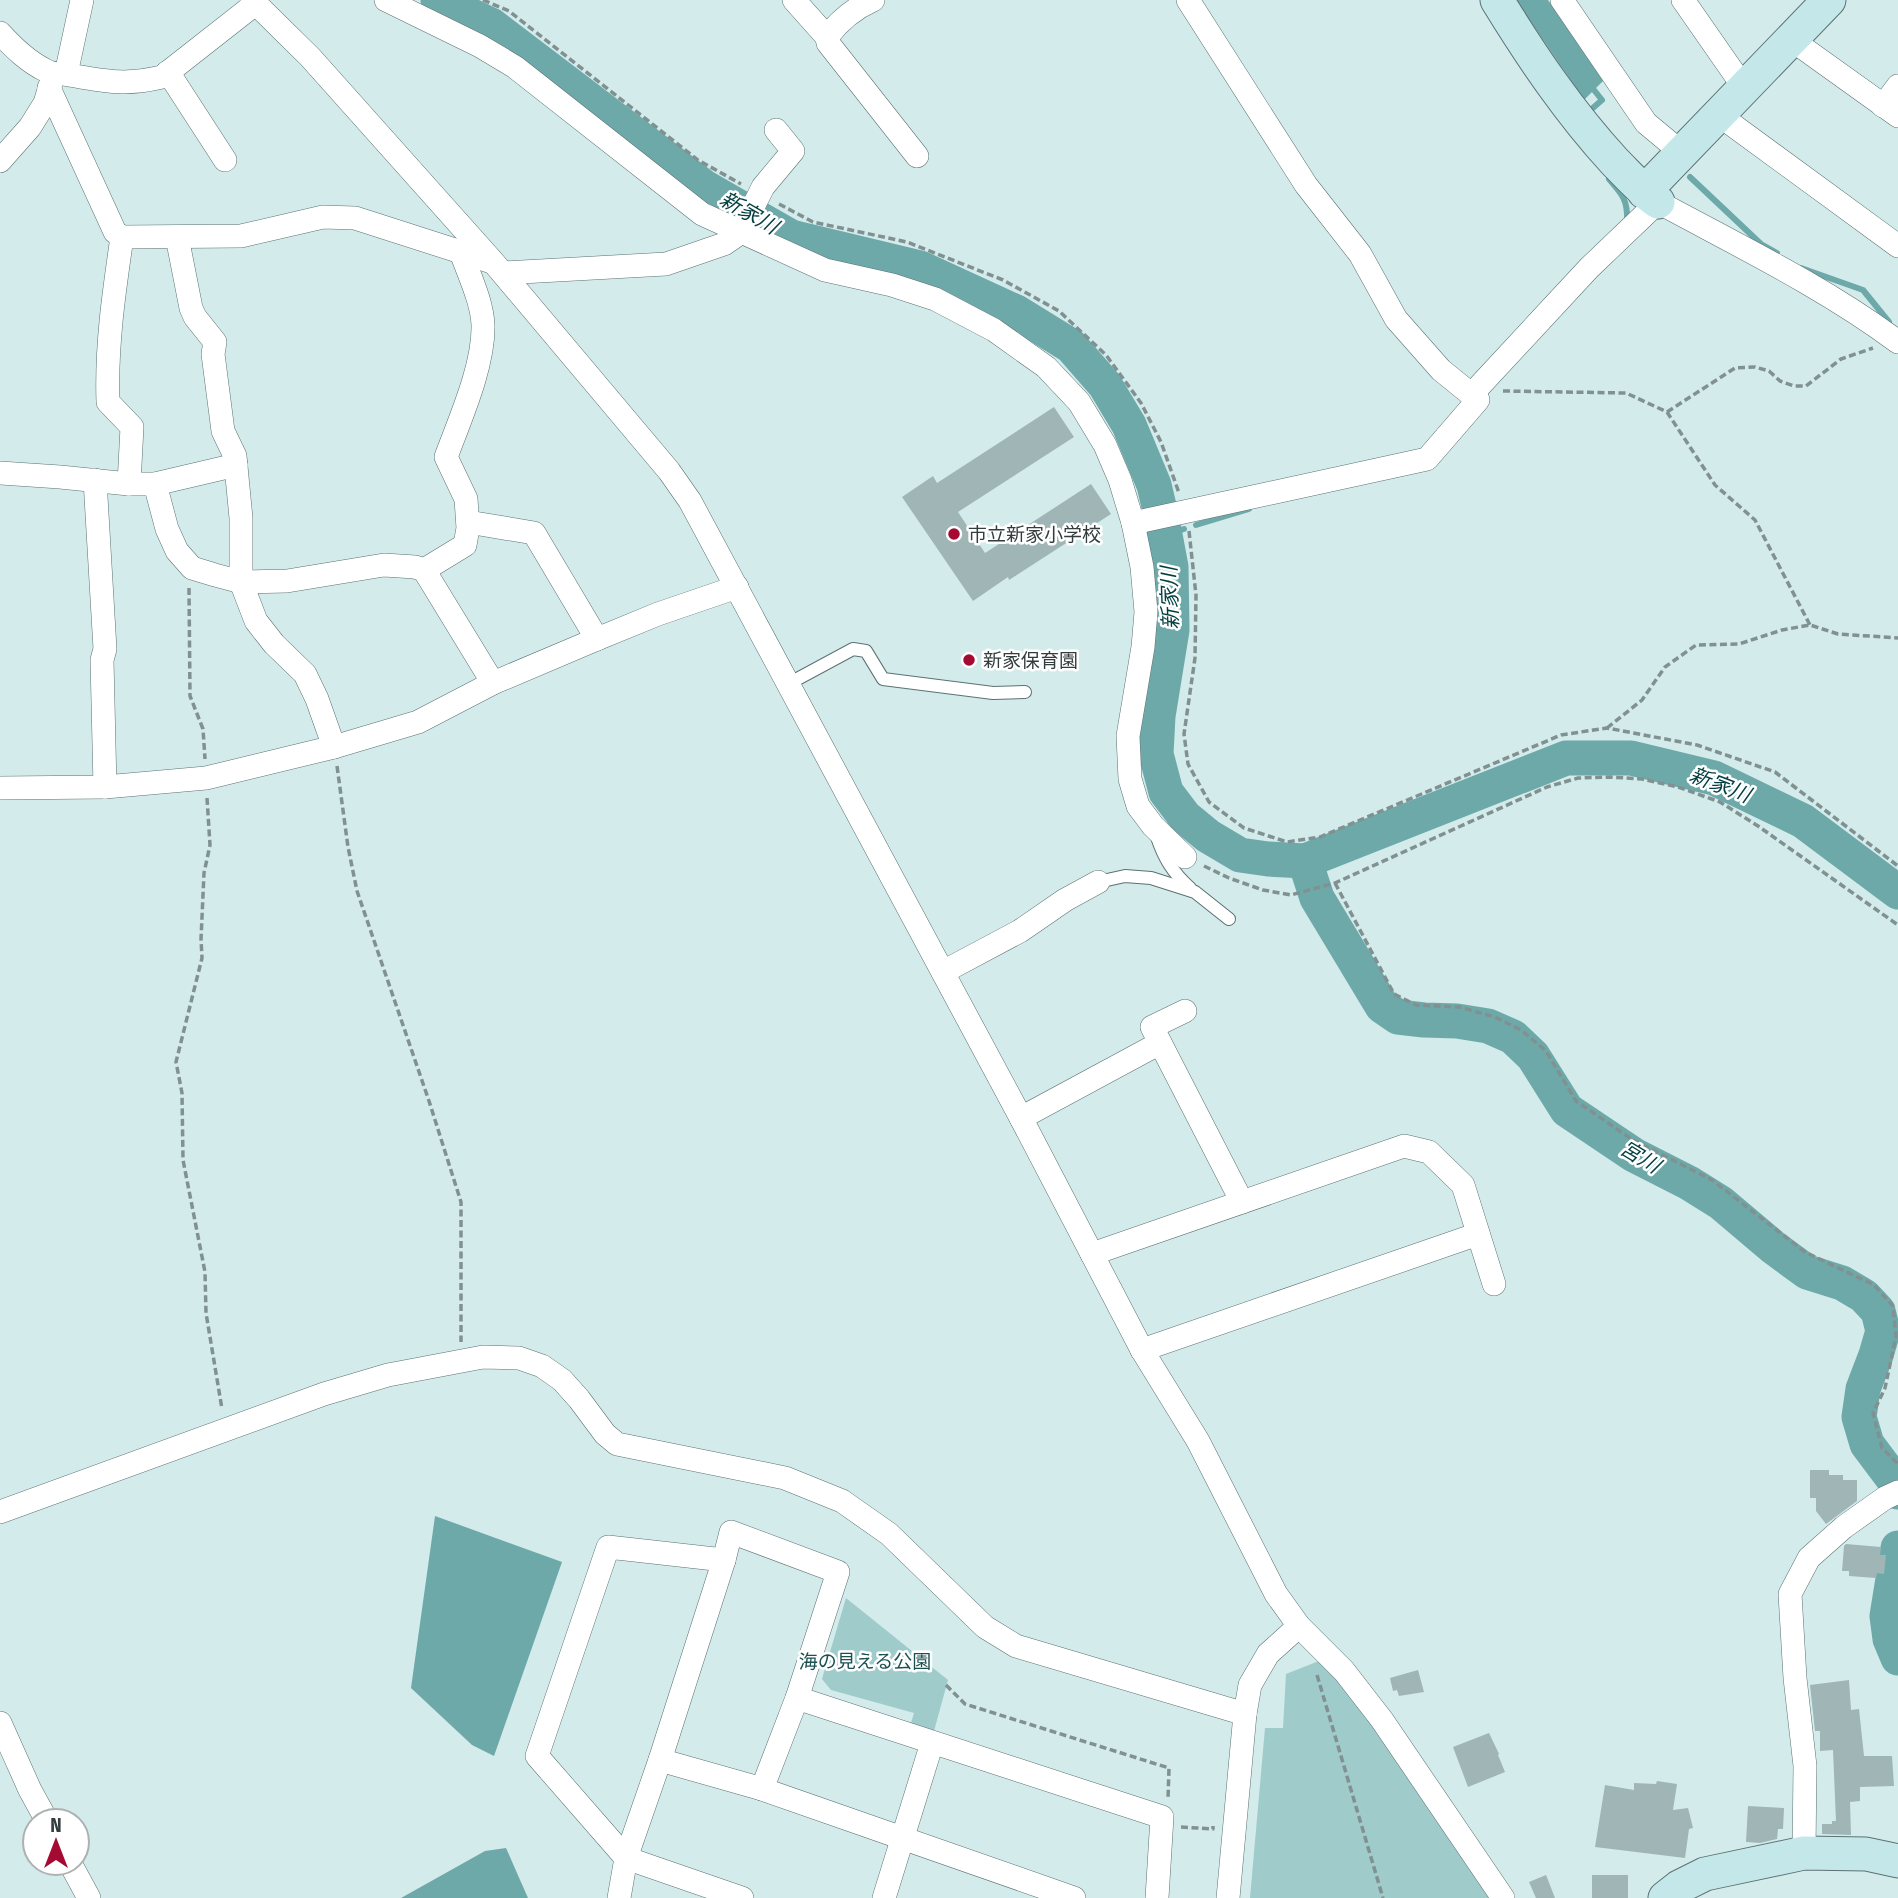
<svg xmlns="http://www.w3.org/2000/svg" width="1898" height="1898" font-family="'Fira Sans Condensed','Noto Sans JP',sans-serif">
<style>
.green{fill:#9fcbcb}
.water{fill:#6ea9aa}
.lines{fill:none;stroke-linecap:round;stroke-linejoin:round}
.stream{stroke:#6ea9aa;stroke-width:6}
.river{stroke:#6ea9aa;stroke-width:35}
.building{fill:#a0b6b6}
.lane-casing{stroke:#5c7172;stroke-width:14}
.street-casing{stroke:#5c7172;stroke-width:24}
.secondary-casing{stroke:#5c7172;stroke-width:35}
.path{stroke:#819191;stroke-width:3.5;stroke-dasharray:7 3.5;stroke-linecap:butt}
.lane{stroke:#fff;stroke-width:12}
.street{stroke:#fff;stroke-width:23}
.secondary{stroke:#c4e8e9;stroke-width:33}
.poi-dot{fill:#a50a32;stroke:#fff;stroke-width:2.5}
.labels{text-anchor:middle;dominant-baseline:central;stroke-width:5;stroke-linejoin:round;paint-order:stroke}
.poi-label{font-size:19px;fill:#343d3d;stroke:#fff;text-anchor:start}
.park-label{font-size:19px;fill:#1c5152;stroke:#fff}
.water-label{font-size:21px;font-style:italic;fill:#033f40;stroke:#fff}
</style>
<rect width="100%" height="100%" fill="#d3ebeb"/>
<g class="green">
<polygon points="846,1598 948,1680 934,1731 911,1723 914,1713 831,1690 822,1679"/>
<polygon points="1324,1659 1395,1753 1493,1898 1250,1898 1265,1728 1283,1728 1286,1674"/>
</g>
<g class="water">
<polygon points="1516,0 1548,0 1604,80 1584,100"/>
<polygon points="435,1516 562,1562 494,1756 472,1745 411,1688"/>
<polygon points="506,1848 528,1898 401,1898 485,1851"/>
</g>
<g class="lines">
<g class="stream">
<polyline points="1586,114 1602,100 1594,90"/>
<polyline points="1690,177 1761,244 1777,253"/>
<path d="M1609,179C1622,194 1628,200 1627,221"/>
<polyline points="1801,268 1863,290 1889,322"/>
<polyline points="1196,525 1249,509"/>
<polyline points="1165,535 1184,529"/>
</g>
<g class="river">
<polyline points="438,0 491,25 704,187 791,237 920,268 1016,312 1071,346 1105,385 1129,425 1154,485 1162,519 1171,567 1172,630 1158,716 1156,754 1166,792 1185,817 1208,836 1240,855 1268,859 1305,861 1566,758 1631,758 1714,778 1803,821 1898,892"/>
<polyline points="1305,861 1317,898 1382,1006 1398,1017 1424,1020 1457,1021 1488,1026 1513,1037 1533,1056 1567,1110 1634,1155 1689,1183 1721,1203 1773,1247 1807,1272 1842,1283 1864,1296 1878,1311 1883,1331 1876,1355 1863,1389 1859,1417 1867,1444 1894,1480 1898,1492"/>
<polyline points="1898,1548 1887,1616 1890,1639 1898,1658"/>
</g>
</g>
<g class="building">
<polygon points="1054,407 1074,437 958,512 985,553 1091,484 1111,514 1009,580 1008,577 973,601 902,497 933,476 937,483"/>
<polygon points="1810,1470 1829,1470 1829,1475 1843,1475 1843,1480 1857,1480 1857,1501 1826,1524 1816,1511 1816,1498 1810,1498"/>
<polygon points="1846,1544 1881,1547 1880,1555 1886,1555 1884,1574 1877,1573 1876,1578 1849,1576 1849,1571 1842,1571 1844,1546"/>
<polygon points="1418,1670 1424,1692 1399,1696 1397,1690 1393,1691 1390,1678"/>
<polygon points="1849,1680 1851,1710 1859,1709 1864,1756 1892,1756 1894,1786 1860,1787 1860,1801 1850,1802 1851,1835 1822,1834 1822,1824 1832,1824 1832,1821 1836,1821 1833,1750 1820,1751 1820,1731 1815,1731 1810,1685"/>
<polygon points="1489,1733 1499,1754 1498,1755 1505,1772 1468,1787 1453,1747"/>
<polygon points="1657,1781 1677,1784 1673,1810 1688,1808 1693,1828 1689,1829 1685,1858 1595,1847 1605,1785 1634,1790 1634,1783 1656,1784"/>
<polygon points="1748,1806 1784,1808 1783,1829 1778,1829 1777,1839 1760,1843 1746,1842"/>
<polygon points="1546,1875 1555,1898 1536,1898 1529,1882"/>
<rect x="1592" y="1875" width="36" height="23"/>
</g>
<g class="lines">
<g class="lane-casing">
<g id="lane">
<polyline points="788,684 853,649 866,651 883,679 993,693 1025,692"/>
<path d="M1157,837C1164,858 1173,873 1190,888"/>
<polyline points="1098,882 1125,876 1151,878 1195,892 1229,919"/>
</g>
</g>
<g class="street-casing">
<g id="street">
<polyline points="252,0 310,57 494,263 669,471 690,501 1021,1118 1142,1350 1198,1441 1276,1594 1299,1626 1344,1671 1382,1720 1503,1898"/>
<polyline points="386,0 480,46 515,67 702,214 825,270 892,285 935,299 994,330 1046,367 1079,402 1105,445 1120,480 1133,523 1142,567 1146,612 1143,647 1128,736 1130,779 1138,806 1153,826 1185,857"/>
<polyline points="794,0 827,37"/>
<path d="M873,0C855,8 839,21 827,37L828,43L917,156"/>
<polyline points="1562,0 1646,123 1682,153"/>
<polyline points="1683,0 1745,89"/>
<path d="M0,33C14,48 28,62 47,71C54,75 61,73 69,75C106,81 123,86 162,77L255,4"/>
<polyline points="1792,40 1898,116"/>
<polyline points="168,72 225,160"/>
<polyline points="66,74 82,0"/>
<polyline points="49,88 115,232 122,237 241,236 323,217 355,218 492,262"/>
<polyline points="1883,106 1898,86"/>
<polyline points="1719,115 1898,246"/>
<polyline points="0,161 30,127 45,103 52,80"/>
<path d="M122,237C114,292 106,346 108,402L132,427L129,484"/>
<polyline points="177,237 191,308 195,317 215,342 213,354 223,431 235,456 241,518 241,582 256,621 274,644 305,674 317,699 334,747"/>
<polyline points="503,273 666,264 724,244 740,233 763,187 793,151 776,130"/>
<path d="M1472,394L1589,268L1658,202C1739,246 1824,287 1898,342"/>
<polyline points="0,473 60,477 129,484 155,484 236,465"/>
<polyline points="95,480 105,649 102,660 105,787"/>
<polyline points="155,484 167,529 177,551 192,568 215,575 241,582 287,581 384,565 415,567 424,570 493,683"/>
<polyline points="468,522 534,533 597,639"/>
<polyline points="1133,523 1427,459 1478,400 1441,370 1396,319 1360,254 1306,185 1188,0"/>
<path d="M424,570L465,545L468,528L466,499L446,457C460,419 484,366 483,325C482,301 469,275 461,252"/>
<polyline points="0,788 105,787 206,778 334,747 418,722 493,683 597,639 658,614 737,587"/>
<polyline points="943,972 1020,931 1065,900 1098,882"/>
<polyline points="1185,1011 1152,1027 1242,1202"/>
<polyline points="1021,1118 1160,1043"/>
<polyline points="1092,1254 1404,1146 1429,1152 1463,1185 1494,1284"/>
<polyline points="1142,1350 1478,1234"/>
<polyline points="0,1512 324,1394 388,1375 483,1357 519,1358 542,1366 562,1380 579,1399 605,1434 617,1444 785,1478 842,1501 889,1534 985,1627 1016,1646 1245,1714"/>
<polyline points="724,1560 608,1547 537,1756 626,1858 742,1898"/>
<polyline points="797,1698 1162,1817 1157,1898"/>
<polyline points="0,1723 30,1790 47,1821"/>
<polyline points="660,1760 762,1789 1074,1898"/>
<polyline points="1804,1853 1805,1766 1795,1678 1790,1594 1809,1558 1844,1527 1885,1498 1898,1492"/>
<polyline points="70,1863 89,1898"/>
<polyline points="619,1898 626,1858 660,1760 724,1560 731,1532 838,1572 797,1698 762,1789"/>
<polyline points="884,1898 932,1743"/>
<polyline points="1228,1898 1245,1714 1250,1685 1268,1654 1299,1626"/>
</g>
</g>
<g class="secondary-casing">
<g id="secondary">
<path d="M1497,0C1532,57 1569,112 1615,162C1629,176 1642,191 1658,202"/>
<polyline points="1644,192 1829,0"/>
<polyline points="1665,1898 1679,1887 1705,1874 1804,1853 1866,1854 1898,1861"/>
</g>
</g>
<g class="path">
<polyline points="483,0 509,11 698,160 741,184"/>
<polyline points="779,204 813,222 907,242 1003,280 1059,311 1106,355 1141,403 1161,442 1179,493"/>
<polyline points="1503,391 1626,393 1667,412 1715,485 1755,520 1810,625"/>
<polyline points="1667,412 1735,368 1755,367 1769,371 1780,381 1794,386 1806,386 1841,359 1873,348"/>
<polyline points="1189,531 1196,595 1195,658 1184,734 1188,764 1209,802 1244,828 1287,842 1320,837 1561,735 1607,728 1697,745 1775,772 1898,866"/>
<polyline points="189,588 190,696 203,729 205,759"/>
<polyline points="1607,728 1642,700 1665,667 1696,645 1739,644 1782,630 1810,625 1838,634 1898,638"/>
<polyline points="337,766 348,847 357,891 429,1101 461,1202 461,1342"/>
<polyline points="207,798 210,845 204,873 201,939 202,958 176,1062 182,1093 183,1160 205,1272 206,1313 222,1409"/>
<polyline points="1204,866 1229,878 1263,890 1291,895 1335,883 1547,787 1578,778 1610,777 1642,779 1678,787 1720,802 1758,826 1898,925"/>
<polyline points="1335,883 1394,994 1416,1005 1459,1007 1495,1017 1521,1030 1546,1051 1576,1101 1633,1140 1712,1180 1805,1252 1874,1285 1893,1306 1896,1336 1885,1388 1873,1413 1882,1448 1898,1464"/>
<polyline points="1317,1675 1383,1898"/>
<polyline points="946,1685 965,1704 1169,1768 1168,1799"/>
<polyline points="1181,1827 1213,1829 1213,1826"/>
</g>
<use href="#lane" class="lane"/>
<use href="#street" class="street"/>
<use href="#secondary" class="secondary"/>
</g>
<g class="poi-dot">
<circle cx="954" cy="534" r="7"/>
<circle cx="969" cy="660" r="7"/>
</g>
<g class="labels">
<g class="poi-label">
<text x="968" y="534">市立新家小学校</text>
<text x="983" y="660">新家保育園</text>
</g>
<g class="park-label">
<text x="865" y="1661">海の見える公園</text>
</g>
<g class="water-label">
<text transform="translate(749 213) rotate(30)">新家川</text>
<text transform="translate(1170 598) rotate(-92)">新家川</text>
<text transform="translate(1720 785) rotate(21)">新家川</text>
<text transform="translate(1640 1157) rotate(31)">宮川</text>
</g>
</g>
<g transform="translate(56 1842)"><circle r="33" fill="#ffffff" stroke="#aeb1b1" stroke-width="2"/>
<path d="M0-5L12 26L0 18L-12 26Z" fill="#a50a32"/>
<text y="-10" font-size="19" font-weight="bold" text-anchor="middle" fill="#343d3d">N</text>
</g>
</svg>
